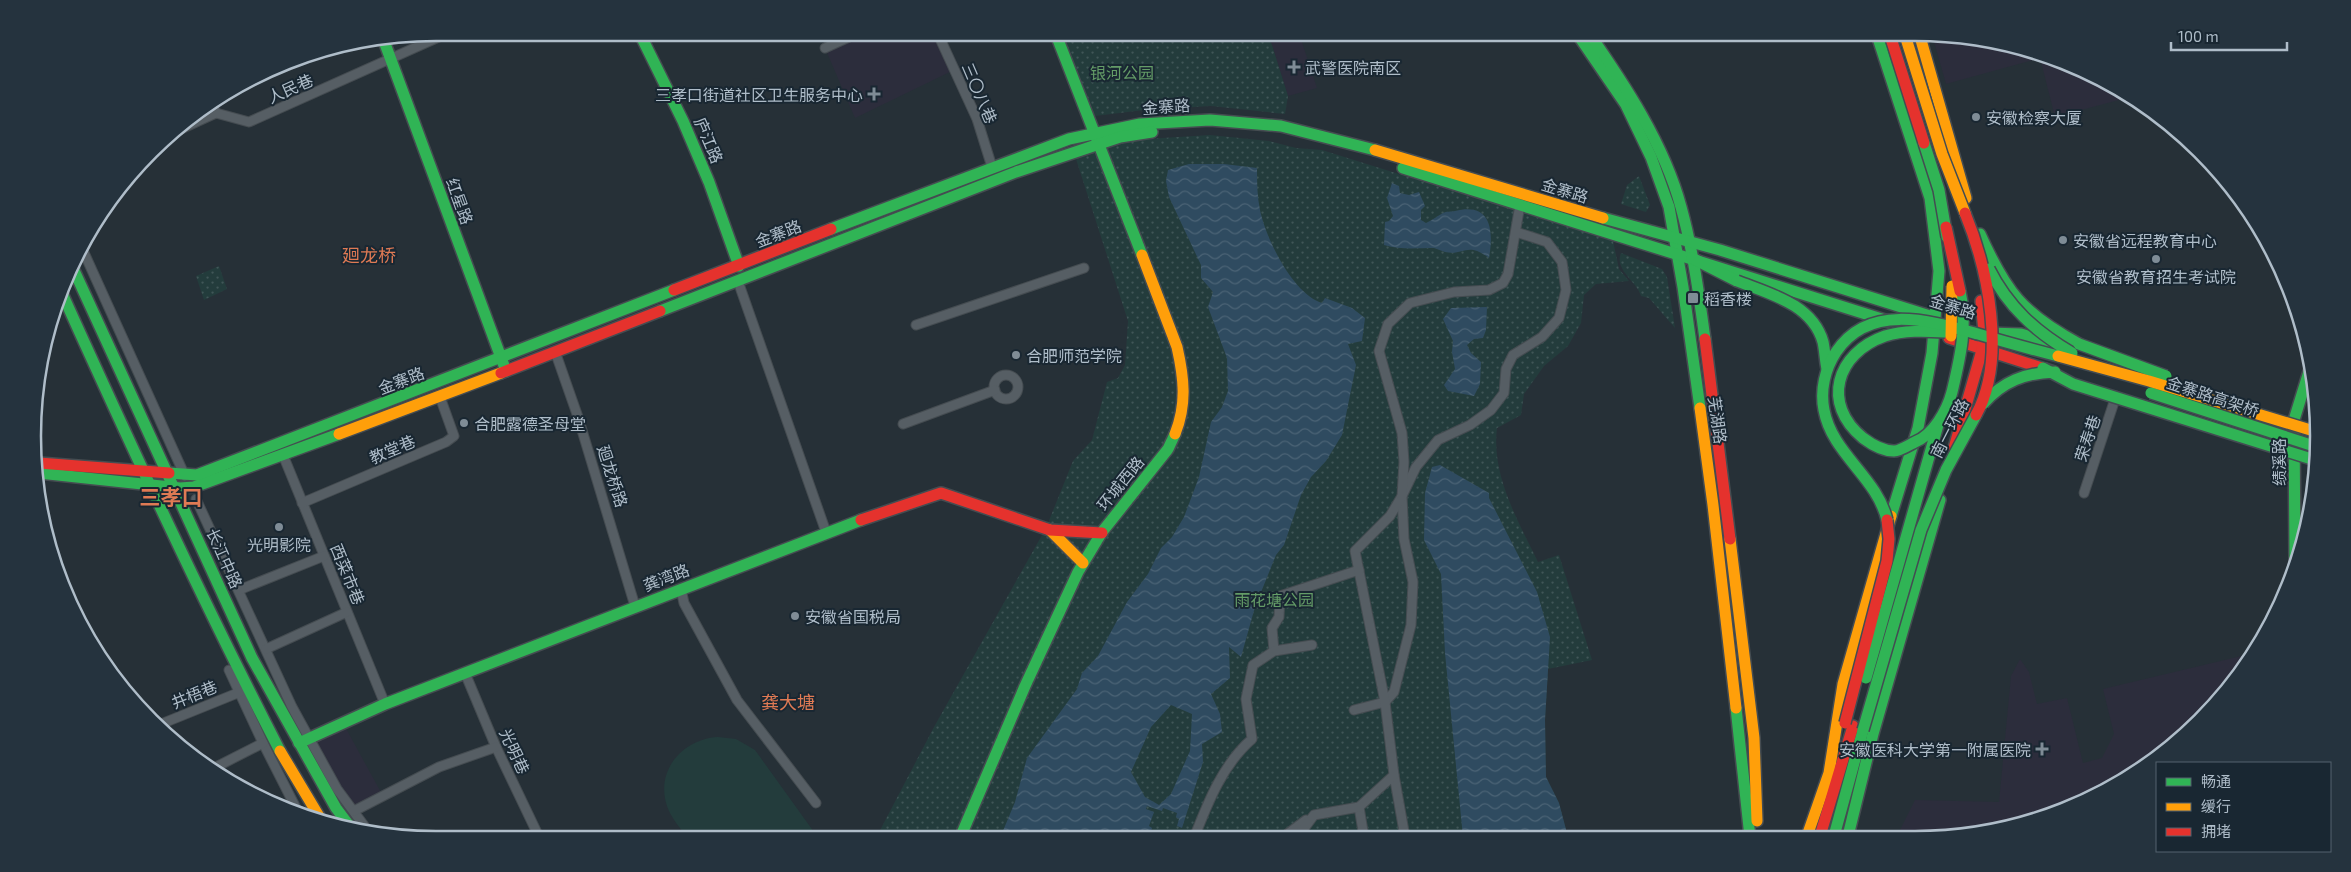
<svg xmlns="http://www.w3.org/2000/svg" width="2351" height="872" font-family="'Exo 2','Noto Sans SC',sans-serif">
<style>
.medical{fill:#2c2d3c}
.green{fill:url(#green-dots)}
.pitch{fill:#233c3c}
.water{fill:url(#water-waves);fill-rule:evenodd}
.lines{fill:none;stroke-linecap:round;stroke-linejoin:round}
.street-casing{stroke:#454c51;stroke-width:11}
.fast-casing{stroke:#454c51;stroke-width:14}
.slow-casing{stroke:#454c51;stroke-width:14}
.jam-casing{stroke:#454c51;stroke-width:14}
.street{stroke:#565e64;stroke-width:9}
.fast{stroke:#30b455;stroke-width:11}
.slow{stroke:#ff9f0a;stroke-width:11}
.jam{stroke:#e5322d;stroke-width:11}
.fast-bridge-casing{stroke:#434c52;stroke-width:14;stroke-linecap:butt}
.slow-bridge-casing{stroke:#434c52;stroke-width:14;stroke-linecap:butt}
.jam-bridge-casing{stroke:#434c52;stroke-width:14;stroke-linecap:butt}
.fast-bridge{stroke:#30b455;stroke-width:11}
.slow-bridge{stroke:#ff9f0a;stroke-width:11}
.jam-bridge{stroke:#e5322d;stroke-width:11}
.poi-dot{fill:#7f8c96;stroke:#192732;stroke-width:2}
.labels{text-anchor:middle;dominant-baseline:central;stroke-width:4;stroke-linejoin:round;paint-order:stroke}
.poi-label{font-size:16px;fill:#afbdc9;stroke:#192732;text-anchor:start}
.park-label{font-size:16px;fill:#649c67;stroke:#192732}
.street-label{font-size:16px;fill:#afbdc9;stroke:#192732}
.neighbourhood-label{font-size:18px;fill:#df7a54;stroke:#192732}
.district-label{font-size:21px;font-weight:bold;fill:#df7a54;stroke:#192732}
.rim{fill:none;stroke:#afbdc9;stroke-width:2.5}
</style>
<defs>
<pattern id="green-dots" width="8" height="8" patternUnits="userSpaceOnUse" patternTransform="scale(1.25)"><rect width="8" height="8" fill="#233c3c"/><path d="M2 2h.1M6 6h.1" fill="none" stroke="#405657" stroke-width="1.8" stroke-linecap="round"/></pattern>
<pattern id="water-waves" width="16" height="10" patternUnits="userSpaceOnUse" patternTransform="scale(1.25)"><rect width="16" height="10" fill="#2f4b60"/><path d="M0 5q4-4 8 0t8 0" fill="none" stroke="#4b6375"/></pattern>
</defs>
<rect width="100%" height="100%" fill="#263037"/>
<g class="medical">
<polygon points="860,33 937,33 954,70 855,118 825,48"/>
<polygon points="1266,33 1299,33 1317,88 1288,96 1272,45"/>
<polygon points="1932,35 2020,46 2094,74 2130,97 2055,117 2040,58 1946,84"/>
<polygon points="2254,653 2251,660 2181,739 2093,798 1968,836 1897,836 1915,800 1999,802 2011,676 2020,659 2029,672 2037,704 2067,698 2083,763 2102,758 2114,734 2103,689"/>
<polygon points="343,723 383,796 354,811 309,738"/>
</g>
<g class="green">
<polygon points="1059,33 1266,33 1272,45 1288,96 1285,114 1211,106 1144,110 1095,116"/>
<path d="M1210,135L1269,141L1296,148L1322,150L1613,241L1619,269L1629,281L1596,284L1584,295L1581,323L1568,346L1544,366L1524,394L1521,415L1497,428C1491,475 1518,521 1538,562L1559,555L1592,660L1548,669L1545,720L1546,777L1559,803L1568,837L876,838L934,727L1046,528L1073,461L1092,440L1107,382L1118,378L1125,365L1128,321L1076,159L1131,140Z"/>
<polygon points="1639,176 1650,205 1646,212 1621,204 1627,185"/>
<path d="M1621,253L1662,269L1667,277L1675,328L1649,298L1641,296C1637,281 1614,270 1621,253Z"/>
<polygon points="219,266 227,289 204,300 196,276"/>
</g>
<path class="pitch" d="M718,737L736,739L755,750L819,839H688C681,829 671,818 667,806C655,770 683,739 718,737Z"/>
<g class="water">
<path d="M1189,164H1224L1257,168C1257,182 1257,196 1260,210C1266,239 1293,294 1322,303L1325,298L1352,308L1365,318L1362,341L1348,344L1356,365L1342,435L1326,461L1311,477L1301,495L1284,545L1276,555L1255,607L1241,657L1229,647L1230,678L1211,694L1220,714L1222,732L1202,744L1203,762L1182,828L1177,826L1179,819L1176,817L1177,813L1163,808L1162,811L1147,806L1146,809L1154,812L1149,826L1152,828L1149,838H1000L1015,802L1027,758L1077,689L1082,673L1098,656L1127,602L1148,574L1161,548L1172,537L1184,517L1199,477L1211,422L1222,407L1228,391L1227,358L1208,307L1213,292L1201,278V265L1169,197L1166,181L1168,170ZM1171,705L1192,714L1190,751L1171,794L1159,805L1145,797L1131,772L1151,727Z"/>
<path d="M1392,183L1399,186L1400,193L1409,195L1419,192L1425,206L1421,210V220L1426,223C1433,220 1437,216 1443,213C1446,211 1451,212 1455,211C1491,202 1494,230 1489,258C1467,241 1464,256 1445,252C1441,251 1438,249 1434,248C1416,248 1401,250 1384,245L1385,222L1389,221L1393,216L1387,198Z"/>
<polygon points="1487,307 1486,330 1483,338 1474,339 1467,345 1471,353 1481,362 1480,384 1474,396 1448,391 1444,385 1455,369 1452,352 1453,341 1443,319 1451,308"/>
<polygon points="1440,465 1489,493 1489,498 1537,592 1550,637 1545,720 1546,777 1559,803 1568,837 1463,837 1445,653 1441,574 1424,540 1425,493 1432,467"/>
</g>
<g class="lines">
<g class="street-casing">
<g id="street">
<polyline points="937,32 977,119 992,167"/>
<polyline points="825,48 860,32"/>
<polyline points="211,103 216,113"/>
<polyline points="168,135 216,113 249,122 450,32"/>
<polyline points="81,246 185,476"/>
<polyline points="740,287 826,532"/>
<polyline points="916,325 1084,268"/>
<polyline points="557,357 578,417 635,606"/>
<circle cx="1006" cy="387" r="12"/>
<polyline points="903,424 995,390"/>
<polyline points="283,455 385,704"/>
<polyline points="2084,493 2116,396"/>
<polyline points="196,499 292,707 337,789 368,831"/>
<polyline points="302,503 446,442 454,436 440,397"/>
<polyline points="681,589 684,603 737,700 816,803"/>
<polyline points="239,590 324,556"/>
<polyline points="266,649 347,612"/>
<polyline points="1274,651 1272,628 1279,617 1280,596 1359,570"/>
<polyline points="229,670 263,743 299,814"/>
<polyline points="465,673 496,747 540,839"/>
<polyline points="1354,710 1385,702 1394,692 1411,625 1413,582 1404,539 1402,496 1416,467 1438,440 1470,425 1491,410 1504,393 1506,369 1513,355 1542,337 1559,318 1566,290 1562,262 1547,242 1516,232"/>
<polyline points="161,724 240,692"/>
<polyline points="212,769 263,743"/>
<polyline points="1394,775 1405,837"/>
<polyline points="1359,807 1364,837"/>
<polyline points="354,811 439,767 496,747"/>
<path d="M1194,838C1208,802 1223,764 1252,739L1246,699L1253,665L1274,651L1312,645"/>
<polyline points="1282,838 1306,820"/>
<polyline points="1297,838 1314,815 1359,807 1394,775 1385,702 1355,551 1390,516 1402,496 1404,462 1402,433 1379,351 1388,324 1410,303 1454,292 1489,290 1503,283 1508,274 1520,205"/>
</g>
</g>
<g class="fast-casing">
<g id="fast">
<polyline points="639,32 683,121 709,182 739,266"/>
<polyline points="1055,32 1142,255"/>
<polyline points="1576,32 1626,105 1651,157 1669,207 1683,287 1700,408"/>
<path d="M1588,32C1625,85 1664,144 1681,207C1693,250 1699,295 1705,339"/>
<polyline points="1876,32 1930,198 1939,271 1932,353 1918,428 1891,516"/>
<polyline points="384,41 506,371"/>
<polyline points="1403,168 1888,321"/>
<polyline points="1603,218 1720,250 1930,316"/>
<polyline points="831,229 1069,139 1140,124 1210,120 1281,126 1375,150"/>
<path d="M1980,234C2006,292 2022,313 2079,344"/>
<polyline points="1692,258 1737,281"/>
<polyline points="72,266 252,658 336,808 351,828"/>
<path d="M61,291C131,446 202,600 280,751"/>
<polyline points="660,311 1016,172 1120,137 1152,132"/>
<polyline points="1989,333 2021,334 2054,344"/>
<polyline points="39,473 180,488 194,487 339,434"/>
<polyline points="169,473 197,475 674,290"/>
<polyline points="2295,561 2294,420 2311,365"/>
<polyline points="1736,708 1750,837"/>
<polyline points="299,743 385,704 861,520"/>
<polyline points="1834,836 1863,730"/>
<polyline points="1848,836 1873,734 1940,500"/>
<polyline points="960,838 1025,686 1078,572 1102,532 1168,449 1175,434"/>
</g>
</g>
<g class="slow-casing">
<g id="slow">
<polyline points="1919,33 1966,198"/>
<polyline points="1375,150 1603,218"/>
<path d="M1142,255L1177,347C1184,378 1187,404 1175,434"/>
<polyline points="1700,408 1713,505 1736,708"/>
<polyline points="339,434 501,373"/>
<polyline points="1050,530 1083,563"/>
<polyline points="1730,539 1754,738 1757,821"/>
<polyline points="280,751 323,823"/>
<polyline points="1807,836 1829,773 1843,684 1891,516"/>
</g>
</g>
<g class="jam-casing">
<g id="jam">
<polyline points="674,290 831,229"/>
<polyline points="1949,338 2054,372"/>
<polyline points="1705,339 1730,539"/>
<polyline points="501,373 660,311"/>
<polyline points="1954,448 1982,350 1984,332 1981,301"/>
<polyline points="39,463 169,473"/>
<polyline points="861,520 941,493 1050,530 1102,533"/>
<polyline points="1820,836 1853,726"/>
</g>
</g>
<use href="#street" class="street"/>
<use href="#fast" class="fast"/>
<use href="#slow" class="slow"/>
<use href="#jam" class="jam"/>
<g class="fast-bridge-casing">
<g id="fast-bridge">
<polyline points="1924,143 1939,190 1947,237"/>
<path d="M1989,269C2008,307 2036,332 2072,353"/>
<path d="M1737,281C1770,294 1812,304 1823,342C1825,351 1825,360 1827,369"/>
<path d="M1945,332C1925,331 1904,330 1885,336C1836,353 1821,404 1863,438C1871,444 1883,451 1894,451C1900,451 1909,445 1915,442C1933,435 1947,411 1952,392C1960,358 1968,326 1960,291"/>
<polyline points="2079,344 2166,376"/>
<polyline points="2043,368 2073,384 2318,461"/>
<polyline points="2151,393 2317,447"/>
<path d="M1983,404C2003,381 2025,373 2055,372"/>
<path d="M1887,520C1877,477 1832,454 1824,410C1820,390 1825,369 1836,352C1869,302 1931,321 1978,334C2005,342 2031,349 2058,356"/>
<polyline points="1866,678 1938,425"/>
<polyline points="1863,730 1921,530 1946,470 1976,415"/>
</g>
</g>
<g class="slow-bridge-casing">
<g id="slow-bridge">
<polyline points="1904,32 1942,154 1965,213"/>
<polyline points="1951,336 1952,286"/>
<polyline points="2058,356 2149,381 2317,432"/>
</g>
</g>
<g class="jam-bridge-casing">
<g id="jam-bridge">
<polyline points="1889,32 1924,143"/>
<path d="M1965,213C1988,269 2007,359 1976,415"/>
<polyline points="1946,227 1960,291"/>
<polyline points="1845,723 1887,561 1889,539 1887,520"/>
</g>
</g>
<use href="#fast-bridge" class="fast-bridge"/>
<use href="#slow-bridge" class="slow-bridge"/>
<use href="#jam-bridge" class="jam-bridge"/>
</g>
<g class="poi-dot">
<path d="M1291.5 59.5h5v5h5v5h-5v5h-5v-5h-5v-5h5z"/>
<path d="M871.5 86.5h5v5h5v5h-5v5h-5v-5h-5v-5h5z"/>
<circle cx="1976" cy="117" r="5"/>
<circle cx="2063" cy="240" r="5"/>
<circle cx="2156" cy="259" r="5"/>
<rect x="1687" y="292" width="12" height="12" rx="2.5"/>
<circle cx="1016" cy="355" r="5"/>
<circle cx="464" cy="423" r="5"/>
<circle cx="279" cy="527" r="5"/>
<circle cx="795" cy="616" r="5"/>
<path d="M2039.5 741.5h5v5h5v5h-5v5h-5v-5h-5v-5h5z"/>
</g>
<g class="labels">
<g class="poi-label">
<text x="1305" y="67">武警医院南区</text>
<text x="863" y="94" text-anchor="end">三孝口街道社区卫生服务中心</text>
<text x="1986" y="117">安徽检察大厦</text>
<text x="2073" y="240">安徽省远程教育中心</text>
<text x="2156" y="276" text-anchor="middle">安徽省教育招生考试院</text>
<text x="1704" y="298">稻香楼</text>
<text x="1026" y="355">合肥师范学院</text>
<text x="474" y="423">合肥露德圣母堂</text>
<text x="279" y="544" text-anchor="middle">光明影院</text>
<text x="805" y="616">安徽省国税局</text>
<text x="2031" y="749" text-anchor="end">安徽医科大学第一附属医院</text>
</g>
<g class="park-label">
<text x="1122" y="72">银河公园</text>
<text x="1274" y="599">雨花塘公园</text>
</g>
<g class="street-label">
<text transform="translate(290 88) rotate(-24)">人民巷</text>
<text transform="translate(980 93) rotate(67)">三〇八巷</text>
<text transform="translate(1166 106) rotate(-4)">金寨路</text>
<text transform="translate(709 140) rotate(67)">庐江路</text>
<text transform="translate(1565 190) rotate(17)">金寨路</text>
<text transform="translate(460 201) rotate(70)">红星路</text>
<text transform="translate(778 233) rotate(-21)">金寨路</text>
<text transform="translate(1953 306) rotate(17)">金寨路</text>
<text transform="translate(401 380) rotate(-21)">金寨路</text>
<text transform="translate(2213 396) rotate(18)">金寨路高架桥</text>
<text transform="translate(1718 420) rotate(82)">芜湖路</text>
<text transform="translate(1949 428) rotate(-63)">南一环路</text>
<text transform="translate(2087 438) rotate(-72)">荣寿巷</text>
<text transform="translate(392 449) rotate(-23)">教堂巷</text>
<text transform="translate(2278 462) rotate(-90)">绩溪路</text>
<text transform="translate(613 476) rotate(72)">廻龙桥路</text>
<text transform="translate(1120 483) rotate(-51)">环城西路</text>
<text transform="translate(225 558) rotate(66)">长江中路</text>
<text transform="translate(348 574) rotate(68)">西菜市巷</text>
<text transform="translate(666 577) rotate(-21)">龚湾路</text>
<text transform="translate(194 694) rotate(-22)">井梧巷</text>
<text transform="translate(515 751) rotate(65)">光明巷</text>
</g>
<g class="neighbourhood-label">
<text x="369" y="255">廻龙桥</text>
<text x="788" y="702">龚大塘</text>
</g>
<g class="district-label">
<text x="171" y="496">三孝口</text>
</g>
</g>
<path d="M0 0H2351V872H0ZM436 41H1915A395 395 0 0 1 2310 436V436A395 395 0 0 1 1915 831H436A395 395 0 0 1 41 436V436A395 395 0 0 1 436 41Z" fill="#25333e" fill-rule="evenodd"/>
<path class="rim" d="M436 41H1915A395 395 0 0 1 2310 436V436A395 395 0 0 1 1915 831H436A395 395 0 0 1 41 436V436A395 395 0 0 1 436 41Z"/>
<rect x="2156" y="762" width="175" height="90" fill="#192732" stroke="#55636e"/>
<rect x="2166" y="778" width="25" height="8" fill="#30b455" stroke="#55636e"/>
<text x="2201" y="787" font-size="15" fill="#afbdc9">畅通</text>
<rect x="2166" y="803" width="25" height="8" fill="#ff9f0a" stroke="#55636e"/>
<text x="2201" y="812" font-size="15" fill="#afbdc9">缓行</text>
<rect x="2166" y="828" width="25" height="8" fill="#e5322d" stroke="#55636e"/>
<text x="2201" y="837" font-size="15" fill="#afbdc9">拥堵</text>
<path d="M2171 42v8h116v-8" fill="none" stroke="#afbdc9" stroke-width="2.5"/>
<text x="2178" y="42" font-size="15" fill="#afbdc9" stroke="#192732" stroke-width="4" paint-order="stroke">100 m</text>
</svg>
